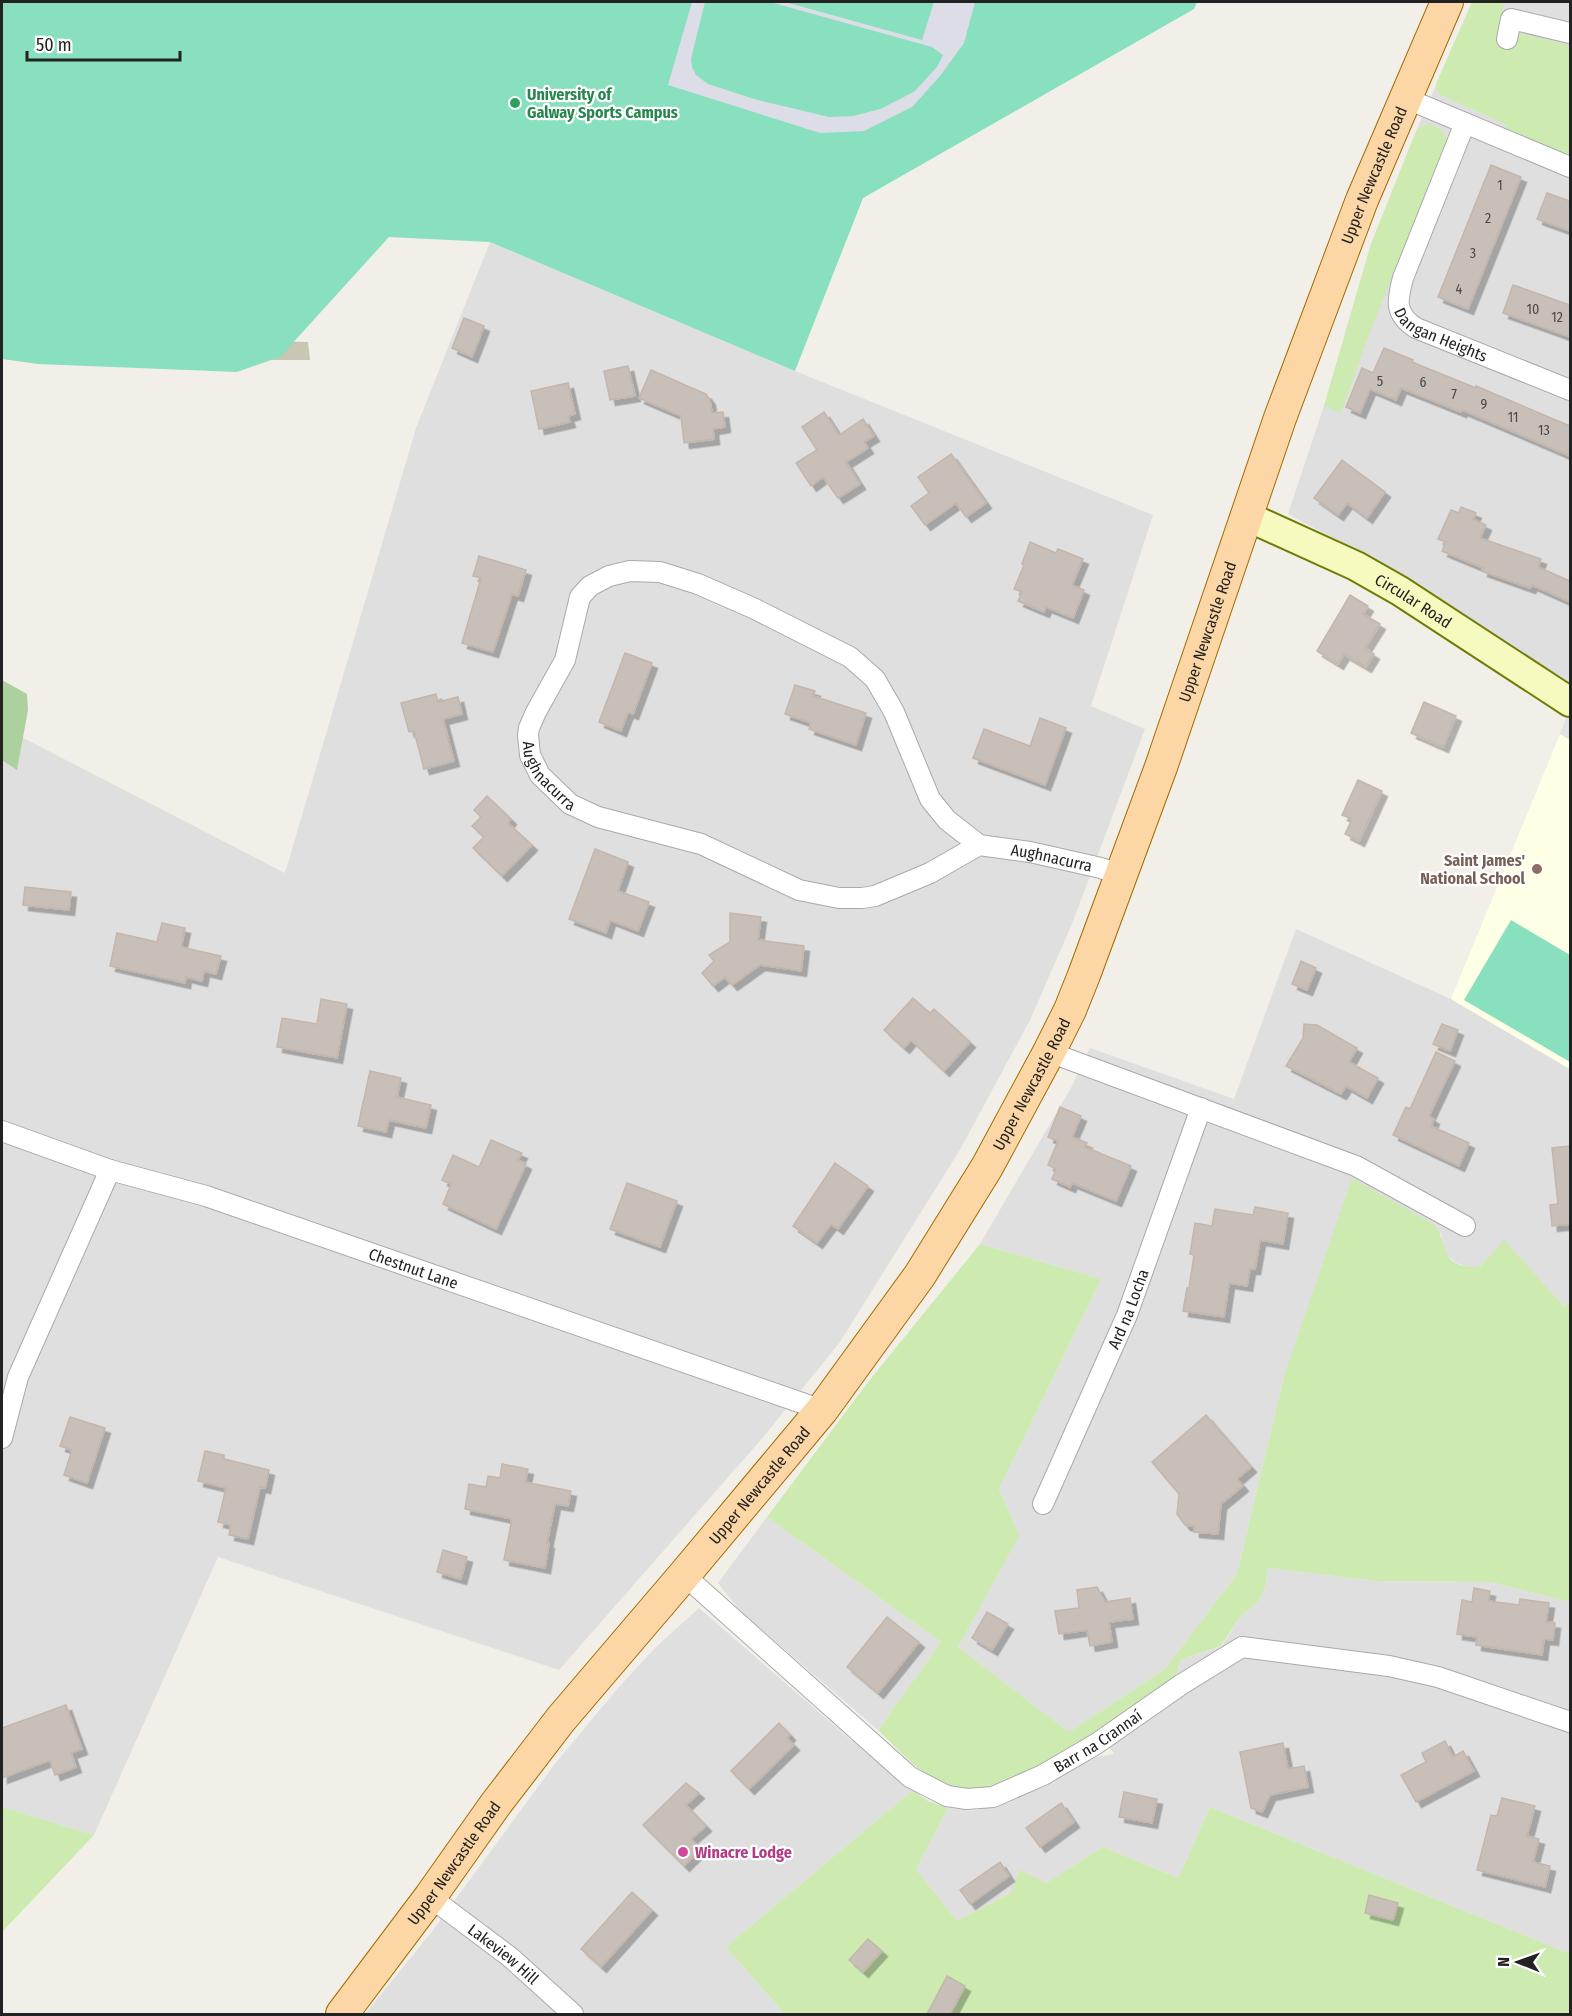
<svg xmlns="http://www.w3.org/2000/svg" width="1572" height="2016" font-family="'Fira Sans Condensed',sans-serif">
<style>
.residential{fill:#e0dfdf}
.education{fill:#ffffe5}
.construction{fill:#c7c7b4}
.grass{fill:#cdebb0}
.forest{fill:#add19e}
.pitch{fill:#88e0be}
.parking{fill:#e2e2e2}
.plaza{fill:#dddde8}
.building{fill:#c7bfb8;stroke:#c4b6ab;stroke-width:1.5;filter:url(#shadow)}
.lines{fill:none;stroke-linecap:round;stroke-linejoin:round}
.street-casing{stroke:#a9a9a9;stroke-width:22}
.secondary-casing{stroke:#707d05;stroke-width:32}
.primary-casing{stroke:#a06b00;stroke-width:34}
.street{stroke:#fff;stroke-width:20}
.secondary{stroke:#f7fabf;stroke-width:28}
.primary{stroke:#fcd6a4;stroke-width:32}
.leisure-dot{fill:#2e9e5b;stroke:#fff;stroke-width:2}
.education-dot{fill:#8d6e63;stroke:#fff;stroke-width:2}
.hotel-dot{fill:#d1479c;stroke:#fff;stroke-width:2}
.labels{text-anchor:middle;dominant-baseline:central;stroke-width:4.5;stroke-linejoin:round;paint-order:stroke}
.number-label{font-size:14px;fill:#4b4948}
.leisure-label{font-size:16px;font-weight:bold;fill:#27864d;stroke:#fff;text-anchor:start}
.street-label{font-size:16px;fill:#222;stroke:#fff}
.education-label{font-size:16px;font-weight:bold;fill:#785e54;stroke:#fff;text-anchor:end}
.hotel-label{font-size:16px;font-weight:bold;fill:#b23c85;stroke:#fff;text-anchor:start}
</style>
<defs>
<filter id="shadow"><feDropShadow dx="5.5" dy="5.5" stdDeviation="0" flood-color="#0004"/></filter>
</defs>
<rect width="100%" height="100%" fill="#f2efe9"/>
<g class="residential">
<polygon points="1472,2 1570,2 1570,685 1389,568 1288,514 1324,406 1371,244 1417,129"/>
<polygon points="490,242 795,371 1153,515 1091,706 1145,729 1072,924 1030,1020 961,1148 840,1342 765,1435 559,1670 218,1557 94,1835 2,1807 2,727 285,873 416,428"/>
<polygon points="1296,929 1451,999 1570,1069 1570,1301 1564,1306 1504,1241 1480,1267 1469,1267 1456,1263 1445,1253 1441,1233 1284,1376 1237,1574 1165,1669 1069,1732 958,1647 1018,1536 999,1489 1101,1279 980,1244 1072,1086 1090,1048 1234,1099"/>
<polygon points="767,1517 941,1642 878,1730 741,1612 718,1583"/>
<polygon points="1267,1568 1376,1581 1491,1582 1570,1602 1570,1954 1210,1807 1178,1878 1103,1847 1046,1883 1010,1893 957,1921 916,1869 948,1808 973,1811 1008,1803 1089,1758 1114,1754 1100,1733 1180,1660 1222,1646 1240,1617 1258,1602 1266,1585"/>
<polygon points="699,1608 852,1741 858,1738 913,1790 726,1947 785,2014 365,2014 430,1934 554,1765 618,1688 656,1647"/>
</g>
<polygon class="education" points="1560,734 1570,740 1570,1069 1451,999"/>
<polygon class="construction" points="265,341 308,342 310,360 265,360"/>
<g class="grass">
<polygon points="1472,2 1504,2 1498,39 1515,32 1570,45 1570,157 1505,130 1507,125 1438,94 1436,84"/>
<polygon points="1430,123 1442,131 1447,139 1445,147 1371,329 1341,413 1324,406 1371,244 1417,129"/>
<path d="M1352,1178L1433,1224C1452,1245 1436,1268 1480,1267L1504,1240L1564,1306L1570,1301V1602L1491,1582L1376,1581L1267,1568L1266,1585L1258,1602L1240,1617L1221,1646L1180,1660C1178,1667 1177,1677 1172,1681C1164,1690 1152,1696 1142,1703C1104,1730 1014,1793 968,1791C932,1789 902,1753 878,1730L941,1642L767,1517L868,1382L980,1244L1101,1279L999,1489L1019,1536L958,1647L1069,1732L1165,1669L1237,1574L1284,1376Z"/>
<polygon points="913,1790 928,1801 948,1808 916,1869 957,1921 1010,1893 1020,1870 1046,1883 1103,1847 1178,1878 1210,1807 1570,1954 1570,2014 785,2014 726,1947"/>
<polygon points="2,1807 94,1835 2,1932"/>
</g>
<polygon class="forest" points="2,680 27,694 28,710 17,770 2,760"/>
<g class="pitch">
<polygon points="2,2 1197,2 1194,9 863,198 795,371 490,242 389,237 280,357 237,372 38,364 2,359"/>
<polygon points="1511,920 1570,955 1570,1062 1464,1000"/>
</g>
<polygon class="parking" points="1568,713 1570,715 1570,740 1560,734"/>
<polygon class="plaza" points="692,2 705,2 691,59 692,67 696,75 708,84 754,99 829,117 853,116 880,109 898,100 915,91 925,80 937,67 943,55 932,47 770,2 785,2 922,40 934,2 975,2 964,43 940,76 912,107 864,131 820,133 668,85"/>
<g class="building">
<polygon points="1491,165 1521,177 1468,309 1438,297"/>
<polygon points="1547,193 1570,201 1570,231 1537,219"/>
<polygon points="1513,285 1570,305 1570,337 1503,313"/>
<polygon points="464,318 484,326 472,357 452,348"/>
<polygon points="1384,348 1413,360 1412,362 1476,388 1476,386 1570,426 1570,456 1462,410 1461,412 1401,388 1396,400 1370,389 1360,413 1346,407 1362,368 1373,373"/>
<polygon points="628,366 635,396 610,400 604,371"/>
<polygon points="651,370 706,394 710,400 712,413 723,412 725,427 713,429 714,439 684,443 681,416 639,398"/>
<polygon points="568,383 575,414 568,416 570,422 539,429 531,391"/>
<polygon points="824,412 839,435 863,419 874,436 864,442 868,448 846,462 860,484 838,498 823,477 811,486 796,463 817,450 802,427"/>
<polygon points="951,454 986,503 966,517 956,503 925,525 911,506 929,493 918,477"/>
<polygon points="1342,460 1385,492 1367,518 1347,503 1338,515 1314,498"/>
<polygon points="1461,507 1476,513 1473,519 1486,525 1480,538 1541,559 1538,567 1570,581 1570,602 1532,585 1530,588 1482,571 1483,568 1442,551 1446,542 1438,539 1451,510 1459,513"/>
<polygon points="1030,542 1056,553 1058,549 1083,559 1072,585 1084,590 1073,618 1046,607 1044,612 1018,601 1022,592 1014,589 1024,565 1022,564"/>
<polygon points="479,556 526,570 518,596 512,594 493,652 462,643 481,578 473,576"/>
<polygon points="1350,595 1368,606 1363,614 1380,624 1365,648 1374,654 1366,667 1344,654 1338,664 1317,651"/>
<polygon points="625,653 652,663 633,714 628,712 621,731 599,722"/>
<polygon points="795,685 815,691 813,696 866,713 856,745 809,729 811,723 785,714"/>
<polygon points="436,694 438,702 458,697 462,714 443,719 454,761 424,769 414,731 409,732 401,703"/>
<polygon points="1424,702 1456,716 1443,747 1411,733"/>
<polygon points="1040,718 1066,728 1045,785 973,758 984,729 1030,746"/>
<polygon points="1358,780 1382,791 1359,841 1345,834 1352,819 1342,815"/>
<polygon points="487,796 511,819 508,823 532,845 502,876 473,848 484,837 472,826 481,817 474,810"/>
<polygon points="595,849 628,862 618,891 649,902 638,931 610,920 606,933 569,919"/>
<polygon points="25,887 71,892 69,910 23,905"/>
<polygon points="730,913 761,917 758,940 804,946 801,971 760,965 732,985 725,977 713,986 702,973 714,961 709,955 730,942"/>
<polygon points="162,923 185,928 181,947 221,956 216,974 204,971 202,981 186,977 185,983 110,966 117,933 157,942"/>
<polygon points="1301,961 1316,968 1307,990 1292,984"/>
<polygon points="913,998 930,1013 934,1009 970,1042 944,1071 911,1040 904,1048 884,1030"/>
<polygon points="321,999 347,1004 337,1058 277,1047 282,1018 317,1024"/>
<polygon points="1304,1024 1317,1025 1357,1048 1349,1062 1378,1078 1367,1098 1346,1086 1341,1094 1286,1066 1303,1038"/>
<polygon points="1442,1024 1458,1030 1450,1051 1433,1044"/>
<polygon points="1436,1052 1455,1061 1429,1116 1434,1119 1431,1126 1469,1143 1459,1166 1393,1135 1406,1107 1410,1109"/>
<polygon points="370,1071 401,1078 397,1097 431,1105 426,1128 389,1120 386,1132 358,1126"/>
<polygon points="1060,1107 1081,1116 1072,1137 1087,1143 1085,1147 1131,1166 1116,1201 1072,1183 1070,1187 1052,1179 1056,1169 1048,1165 1058,1141 1048,1137"/>
<polygon points="491,1140 522,1153 518,1160 526,1164 496,1229 443,1204 451,1184 442,1180 453,1155 479,1167"/>
<polygon points="1570,1146 1570,1224 1552,1226 1550,1205 1558,1204 1552,1148"/>
<polygon points="835,1163 868,1186 838,1229 831,1224 817,1243 793,1226"/>
<polygon points="627,1183 677,1201 660,1247 610,1229"/>
<polygon points="1255,1207 1288,1213 1283,1244 1260,1240 1255,1269 1250,1269 1247,1286 1229,1283 1224,1317 1183,1311 1187,1288 1189,1288 1194,1255 1190,1254 1195,1223 1212,1226 1215,1209 1253,1215"/>
<polygon points="1206,1415 1251,1467 1237,1479 1243,1486 1221,1504 1218,1534 1194,1532 1194,1526 1185,1525 1177,1514 1179,1494 1152,1462"/>
<polygon points="70,1417 105,1428 87,1483 64,1475 72,1450 60,1446"/>
<polygon points="205,1451 224,1455 224,1459 269,1470 265,1488 260,1487 248,1539 229,1535 231,1525 218,1522 226,1488 198,1481"/>
<polygon points="502,1464 528,1469 525,1482 571,1491 568,1506 555,1504 547,1543 549,1543 545,1568 504,1560 512,1519 465,1509 469,1484 486,1487 488,1476 500,1478"/>
<polygon points="443,1550 467,1557 461,1579 437,1572"/>
<polygon points="1097,1587 1105,1602 1130,1598 1133,1619 1109,1622 1112,1642 1090,1646 1087,1630 1059,1634 1055,1611 1079,1608 1077,1590"/>
<polygon points="1474,1588 1490,1591 1488,1601 1519,1605 1520,1599 1549,1603 1546,1622 1555,1623 1553,1640 1544,1639 1542,1655 1476,1645 1477,1637 1457,1634 1462,1600 1472,1602"/>
<polygon points="987,1612 1008,1624 992,1650 972,1638"/>
<polygon points="887,1617 919,1642 878,1693 847,1667"/>
<polygon points="66,1705 82,1749 71,1753 76,1767 55,1775 50,1760 2,1778 2,1728"/>
<polygon points="779,1723 790,1735 787,1738 794,1745 749,1789 731,1771"/>
<polygon points="1445,1741 1453,1757 1463,1751 1474,1771 1416,1802 1401,1775 1426,1762 1422,1753"/>
<polygon points="1283,1743 1288,1769 1304,1766 1308,1787 1270,1795 1262,1812 1251,1808 1240,1752"/>
<polygon points="686,1783 699,1793 686,1805 706,1826 691,1839 701,1849 684,1866 643,1825"/>
<polygon points="1124,1792 1157,1799 1152,1823 1119,1817"/>
<polygon points="1502,1798 1535,1806 1527,1836 1539,1839 1533,1862 1550,1866 1545,1887 1477,1870 1491,1815 1497,1816"/>
<polygon points="1061,1803 1074,1822 1040,1847 1026,1828"/>
<polygon points="1000,1862 1009,1876 970,1904 960,1890"/>
<polygon points="632,1892 652,1910 601,1967 581,1949"/>
<polygon points="1369,1895 1398,1903 1393,1920 1365,1913"/>
<polygon points="868,1939 882,1951 863,1972 849,1960"/>
<polygon points="947,1976 965,1986 950,2014 927,2014"/>
</g>
<g class="lines">
<g class="street-casing">
<g id="street">
<polyline points="1507,39 1511,19 1570,33"/>
<polyline points="1405,98 1570,167"/>
<path id="s1" d="M1465,123L1403,278C1397,300 1394,314 1416,328L1570,390"/>
<path id="s2" d="M979,845L947,820L930,799L894,712L875,679L850,657L753,608L698,584L660,572L630,571L609,576L590,586L580,597L565,660L536,712L529,728L528,735L530,755L540,775L570,804L598,817L701,844L799,890L839,898H862L875,896L930,873L979,845L1030,852L1101,868L1121,875"/>
<polyline points="1049,1052 1356,1166 1465,1226"/>
<path id="s3" d="M2,1131L110,1170L206,1196L822,1410"/>
<polyline points="2,1438 18,1377 110,1170"/>
<path id="s4" d="M1043,1504L1127,1315L1201,1108"/>
<path id="s5" d="M684,1575L910,1777L947,1796L967,1799L993,1797L1043,1775L1096,1744L1182,1684L1242,1647L1389,1666L1438,1677L1570,1722"/>
<path id="s6" d="M430,1897L510,1957L573,2014"/>
</g>
</g>
<g class="secondary-casing">
<g id="secondary">
<path id="s7" d="M1246,516L1356,566L1400,591L1570,702"/>
</g>
</g>
<g class="primary-casing">
<g id="primary">
<path id="s8" d="M342,2014L430,1897L495,1805L561,1719L684,1575L822,1410L920,1275L987,1167L1049,1052L1070,1010L1084,975L1161,767L1280,418L1362,200L1447,2"/>
</g>
</g>
<use href="#street" class="street"/>
<use href="#secondary" class="secondary"/>
<use href="#primary" class="primary"/>
</g>
<circle class="leisure-dot" cx="515" cy="103" r="6"/>
<circle class="education-dot" cx="1537" cy="869" r="6"/>
<circle class="hotel-dot" cx="683" cy="1852" r="6"/>
<g class="labels">
<g class="number-label">
<text x="1500" y="185">1</text>
<text x="1488" y="218">2</text>
<text x="1473" y="253">3</text>
<text x="1459" y="289">4</text>
<text x="1533" y="309">10</text>
<text x="1557" y="317">12</text>
<text x="1380" y="381">5</text>
<text x="1423" y="382">6</text>
<text x="1454" y="394">7</text>
<text x="1484" y="404">9</text>
<text x="1513" y="417">11</text>
<text x="1544" y="430">13</text>
</g>
<g class="leisure-label">
<text x="527" y="94">University of<tspan x="527" dy="18">Galway Sports Campus</tspan></text>
</g>
<g class="street-label">
<text stroke="none"><textPath href="#s8" startOffset="2132">Upper Newcastle Road</textPath></text>
<text stroke="none"><textPath href="#s1" startOffset="249">Dangan Heights</textPath></text>
<text stroke="none"><textPath href="#s7" startOffset="188">Circular Road</textPath></text>
<text stroke="none"><textPath href="#s8" startOffset="1646">Upper Newcastle Road</textPath></text>
<text stroke="none"><textPath href="#s2" startOffset="726">Aughnacurra</textPath></text>
<text stroke="none"><textPath href="#s2" startOffset="1275">Aughnacurra</textPath></text>
<text stroke="none"><textPath href="#s8" startOffset="1160">Upper Newcastle Road</textPath></text>
<text stroke="none"><textPath href="#s3" startOffset="434">Chestnut Lane</textPath></text>
<text stroke="none"><textPath href="#s4" startOffset="213">Ard na Locha</textPath></text>
<text stroke="none"><textPath href="#s8" startOffset="674">Upper Newcastle Road</textPath></text>
<text stroke="none"><textPath href="#s5" startOffset="510">Barr na Crannaí</textPath></text>
<text stroke="none"><textPath href="#s8" startOffset="188">Upper Newcastle Road</textPath></text>
<text stroke="none"><textPath href="#s6" startOffset="93">Lakeview Hill</textPath></text>
</g>
<g class="education-label">
<text x="1525" y="860">Saint James'<tspan x="1525" dy="18">National School</tspan></text>
</g>
<g class="hotel-label">
<text x="695" y="1852">Winacre Lodge</text>
</g>
</g>
<rect width="1572" height="2016" fill="none" stroke="#222222" stroke-width="6"/>
<g transform="translate(1518 1962) rotate(271)" stroke="#ffffff" stroke-width="4.5" paint-order="stroke">
<path d="M0-4.5L10 22L0 15L-10 22Z" fill="#222222"/>
<text y="-9" font-size="16" font-weight="bold" text-anchor="middle" fill="#222222">N</text>
</g>
<path d="M27 51v9h153v-9" fill="none" stroke="#222222" stroke-width="3"/>
<text x="36" y="51" font-size="18" fill="#222222" stroke="#ffffff" stroke-width="4.5" paint-order="stroke">50 m</text>
</svg>
